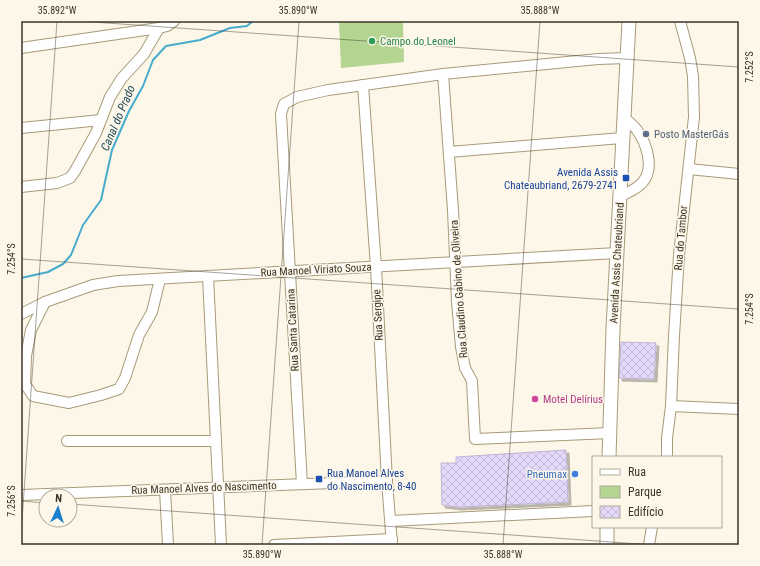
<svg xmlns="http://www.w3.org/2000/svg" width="760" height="566" font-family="'Roboto Condensed',sans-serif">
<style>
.park{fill:#b4d491}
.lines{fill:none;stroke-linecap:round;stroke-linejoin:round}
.stream{stroke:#46acce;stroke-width:2}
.building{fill:url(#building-cross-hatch);stroke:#bfb4d6;filter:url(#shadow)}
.minor-casing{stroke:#a89a79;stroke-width:12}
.major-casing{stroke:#a89a79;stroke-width:15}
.minor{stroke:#fff;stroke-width:10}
.major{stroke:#fff;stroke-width:13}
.ticks{fill:none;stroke:#3b3528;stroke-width:1;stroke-opacity:0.45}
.leisure-dot{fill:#2e9e5b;stroke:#fdf7e9;stroke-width:1.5}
.service-dot{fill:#5c6f8a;stroke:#fdf7e9;stroke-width:1.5}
.transit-dot{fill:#1a4fb4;stroke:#fdf7e9;stroke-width:1.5}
.hotel-dot{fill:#d1479c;stroke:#fdf7e9;stroke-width:1.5}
.shop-dot{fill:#3f7fe0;stroke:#fdf7e9;stroke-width:1.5}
.labels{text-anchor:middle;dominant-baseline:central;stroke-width:3;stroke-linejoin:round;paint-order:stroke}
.leisure-label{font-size:11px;fill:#27864d;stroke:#fdf7e9;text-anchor:start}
.service-label{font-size:11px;fill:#4e5e75;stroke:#fdf7e9;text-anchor:start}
.transit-label{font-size:11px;fill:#164399;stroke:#fdf7e9;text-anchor:end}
.street-label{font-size:11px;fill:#3b3528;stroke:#fdf7e9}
.hotel-label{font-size:11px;fill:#b23c85;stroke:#fdf7e9;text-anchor:start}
.shop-label{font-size:11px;fill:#366cbe;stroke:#fdf7e9;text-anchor:end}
.water-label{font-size:12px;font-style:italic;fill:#1e4958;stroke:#fdf7e9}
.neatline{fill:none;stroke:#3b3528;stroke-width:1.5}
.ticks-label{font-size:10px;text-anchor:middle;fill:#3b3528}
</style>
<defs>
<pattern id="building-cross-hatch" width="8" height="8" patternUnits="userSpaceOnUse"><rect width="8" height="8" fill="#e4d9fb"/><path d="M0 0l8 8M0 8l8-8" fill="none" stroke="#c4bbd7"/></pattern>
<filter id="shadow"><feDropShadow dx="3" dy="3" stdDeviation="0" flood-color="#0004"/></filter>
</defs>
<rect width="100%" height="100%" fill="#fdf7e9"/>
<polygon class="park" points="339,21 403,21 404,62 341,68"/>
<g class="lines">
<polyline class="stream" points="21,278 48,272 63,264 71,255 83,225 101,200 112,150 129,111 143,86 153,60 166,46 200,40 230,28 247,26 253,21"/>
</g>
<g class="building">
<polygon points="621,342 656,343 654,379 619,378"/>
<polygon points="566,450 568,502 459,507 442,505 441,463 456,463 456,457"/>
</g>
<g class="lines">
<g class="minor-casing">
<g id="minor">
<polyline points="21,48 159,28 167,26 174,21"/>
<polyline points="443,74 453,210 457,302 461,347 465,368 472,381 475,439 610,433"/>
<polyline points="363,85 376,267 387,481 392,545"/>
<polyline points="21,128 101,120"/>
<polyline points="449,152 622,138"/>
<polyline points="689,169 739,174"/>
<polyline points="21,187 57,183 70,178 75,171 96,133 110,97 122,78 144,54 159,28"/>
<path d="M620,196C628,193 636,189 642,183C655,169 647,144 637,130C633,125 628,121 623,117"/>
<polyline points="208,276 221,545"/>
<polyline points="45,302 31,330 26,356 25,384 33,396 69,403 101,395 119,389 125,378 139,335 152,312 160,279"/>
<polyline points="21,314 45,302 93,285 118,281 617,253"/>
<polyline points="671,406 739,409"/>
<polyline points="67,441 216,441"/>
<polyline points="667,457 667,438 671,406 674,336 679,255 694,117 693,76 690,58 680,21"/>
<polyline points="302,484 281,114 284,104 297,97 328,90 443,74 598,59 627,58"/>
<polyline points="165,490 168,545"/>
<polyline points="21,495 387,481"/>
<polyline points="391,521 593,511"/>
<polyline points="274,545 392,539"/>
<polyline points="649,545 652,527"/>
</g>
</g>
<g class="major-casing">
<g id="major">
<polyline points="609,457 613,329 629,21"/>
<polyline points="607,545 607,527"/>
</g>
</g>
<use href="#minor" class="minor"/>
<use href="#major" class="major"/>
</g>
<path class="ticks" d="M78,21L739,67M21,259L739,309M21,501L46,503M70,504L654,545M21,535L57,21M262,545L299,21M503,545L540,21"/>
<circle class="leisure-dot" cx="372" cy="41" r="4"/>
<circle class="service-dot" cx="646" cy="134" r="4"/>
<g class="transit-dot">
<rect x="622" y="174" width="8" height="8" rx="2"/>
<rect x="315" y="475" width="8" height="8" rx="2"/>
</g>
<circle class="hotel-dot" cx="535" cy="399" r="4"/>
<circle class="shop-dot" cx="575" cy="474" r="4"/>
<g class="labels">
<g class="leisure-label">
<text x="380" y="41">Campo do Leonel</text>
</g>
<g class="service-label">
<text x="654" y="134">Posto MasterGás</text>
</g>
<g class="transit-label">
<text x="618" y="172">Avenida Assis<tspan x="618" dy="13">Chateaubriand, 2679-2741</tspan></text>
<text x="327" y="473" text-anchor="start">Rua Manoel Alves<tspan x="327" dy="13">do Nascimento, 8-40</tspan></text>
</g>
<g class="street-label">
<text transform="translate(681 238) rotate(-85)">Rua do Tambor</text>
<text transform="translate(617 263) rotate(-87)">Avenida Assis Chateubriand</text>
<text transform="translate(316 270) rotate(-3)">Rua Manoel Viriato Souza</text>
<text transform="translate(459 289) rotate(-94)">Rua Claudino Gabino de Oliveira</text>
<text transform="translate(378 315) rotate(-93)">Rua Sergipe</text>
<text transform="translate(293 330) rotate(-93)">Rua Santa Catarina</text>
<text transform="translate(204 488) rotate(-2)">Rua Manoel Alves do Nascimento</text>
</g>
<g class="hotel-label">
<text x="543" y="399">Motel Delírius</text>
</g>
<g class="shop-label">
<text x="567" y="474">Pneumax</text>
</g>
<g class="water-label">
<text transform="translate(118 118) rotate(-67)">Canal do Prado</text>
</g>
</g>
<rect width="760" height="566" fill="none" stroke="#fdf7e9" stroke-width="44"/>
<rect x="592" y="456" width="130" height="72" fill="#fdf7e9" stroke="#afa99c"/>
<rect x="600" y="469" width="20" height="6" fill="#ffffff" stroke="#afa99c"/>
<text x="628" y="476" font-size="12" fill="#3b3528">Rua</text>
<rect x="600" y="486" width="20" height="12" fill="#b4d491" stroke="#afa99c"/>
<text x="628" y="496" font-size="12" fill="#3b3528">Parque</text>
<rect x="600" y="506" width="20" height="12" fill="url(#building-cross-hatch)" stroke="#afa99c"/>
<text x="628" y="516" font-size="12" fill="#3b3528">Edifício</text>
<g transform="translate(58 508) rotate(4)"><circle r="19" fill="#fdf7e9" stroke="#afa99c"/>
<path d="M0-3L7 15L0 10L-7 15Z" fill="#1c81cd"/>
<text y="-6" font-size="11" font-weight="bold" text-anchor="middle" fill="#3b3528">N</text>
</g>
<rect x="22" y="22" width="716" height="522" class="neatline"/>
<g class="ticks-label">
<text x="57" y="14">35.892°W</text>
<text x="298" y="14">35.890°W</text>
<text x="540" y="14">35.888°W</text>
<text transform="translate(749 67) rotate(-90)" y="4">7.252°S</text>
<text transform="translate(11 259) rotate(-90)" y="4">7.254°S</text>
<text transform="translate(749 309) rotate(-90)" y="4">7.254°S</text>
<text transform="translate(11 501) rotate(-90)" y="4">7.256°S</text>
<text x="262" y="558">35.890°W</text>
<text x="503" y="558">35.888°W</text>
</g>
</svg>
